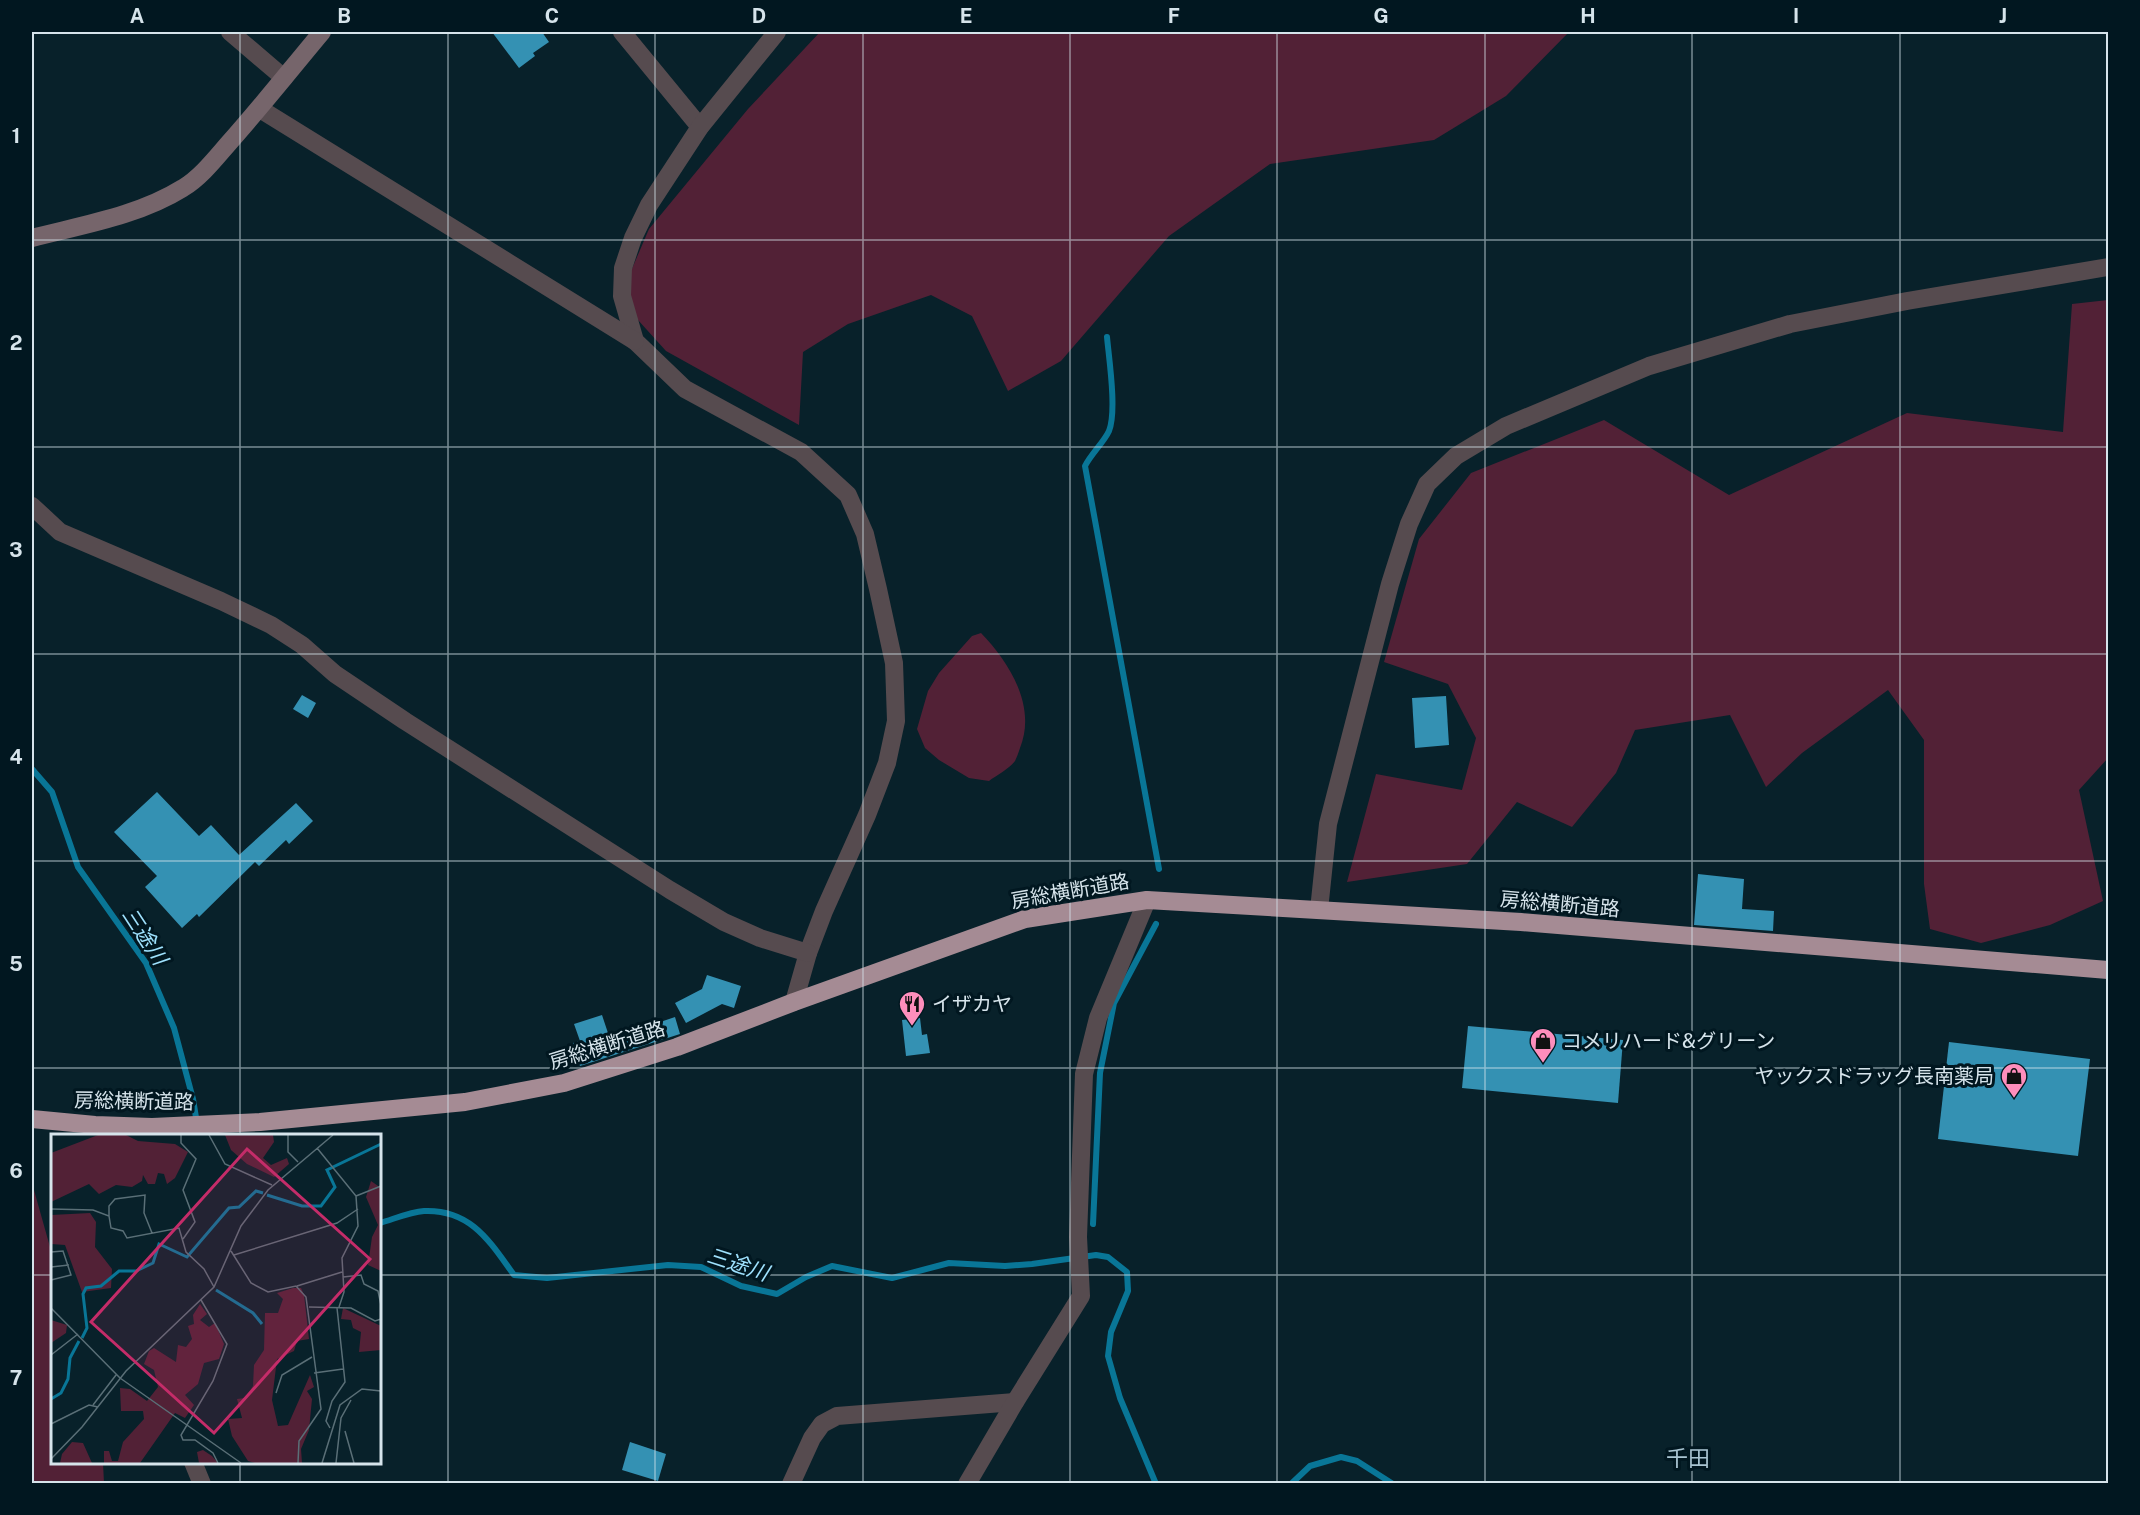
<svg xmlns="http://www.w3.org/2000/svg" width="2140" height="1515" font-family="'Public Sans','Noto Sans JP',sans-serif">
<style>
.green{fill:#522136}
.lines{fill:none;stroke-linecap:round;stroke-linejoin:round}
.stream{stroke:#097697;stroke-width:6}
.building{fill:#3491b3}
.street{stroke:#564b4f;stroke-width:18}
.secondary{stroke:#76656b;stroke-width:18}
.highway{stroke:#a58b94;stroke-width:18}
.grid{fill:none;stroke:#d6e4eb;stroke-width:1.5;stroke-opacity:0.55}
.labels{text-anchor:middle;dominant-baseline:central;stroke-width:6;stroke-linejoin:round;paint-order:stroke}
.street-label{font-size:20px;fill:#d6e4eb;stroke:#011720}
.poi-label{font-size:20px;fill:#d6e4eb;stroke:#011720;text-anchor:start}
.water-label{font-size:21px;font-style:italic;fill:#9fe2fe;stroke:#011720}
.quarter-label{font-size:22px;fill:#a9c5d2;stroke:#011720}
.inset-river{fill:none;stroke:#097697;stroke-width:3}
.inset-road{fill:none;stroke:#5a6f77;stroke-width:1.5}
.view{fill:#c42c69;fill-opacity:0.15;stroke:#c42c69;stroke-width:3}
.inset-edge{fill:none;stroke:#d6e4eb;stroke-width:3}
.neatline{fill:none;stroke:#d6e4eb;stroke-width:2}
.grid-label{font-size:20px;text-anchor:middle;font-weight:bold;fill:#d6e4eb}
</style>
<rect width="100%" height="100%" fill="#08212a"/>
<g class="green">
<polygon points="820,32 1569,32 1506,96 1434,140 1270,164 1169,236 1061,361 1008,391 972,316 931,295 848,324 803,352 799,425 666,351 619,299 649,229 748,109"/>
<polygon points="2108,300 2108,758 2079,790 2103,901 2050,925 1981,943 1930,929 1924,884 1924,740 1888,690 1802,753 1766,787 1730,715 1635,730 1616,773 1572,827 1517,802 1467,864 1347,882 1376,774 1462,790 1476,738 1448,684 1384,662 1419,539 1471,473 1604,420 1729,495 1907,413 2063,432 2072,304"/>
<path d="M981,633C1009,662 1037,706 1020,748C1019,751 1017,757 1015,761C1009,769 997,775 989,781L969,778L939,760L925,748L917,729L928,691L939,673L972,636Z"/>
<polygon points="32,1183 52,1254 52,1462 103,1463 104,1483 32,1483"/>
</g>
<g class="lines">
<g class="stream">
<path d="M1107,337C1109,359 1117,411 1109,431C1104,442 1091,454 1085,466L1159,869"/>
<polyline points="32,769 52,792 78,867 146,963 174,1028 193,1099 199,1136"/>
<path d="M380,1223C394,1219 410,1212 424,1211C471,1209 490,1242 514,1275L547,1278L668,1265L701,1267L741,1286L777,1294L806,1277L832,1266L892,1278L949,1263L1005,1266L1032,1264L1096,1255L1108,1257L1127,1272L1128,1291L1111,1332L1108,1356L1120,1398L1156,1484"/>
<polyline points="1093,1224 1100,1073 1114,1003 1156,924"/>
<polyline points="1291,1484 1310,1466 1341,1457 1357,1461 1393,1484"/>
</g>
</g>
<g class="building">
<polygon points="492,32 542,32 549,42 533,53 535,56 519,68"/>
<polygon points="302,695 316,703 308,718 293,709"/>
<polygon points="1446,696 1449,745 1415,748 1412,698"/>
<polygon points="157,792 199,836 211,825 239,855 296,803 313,821 289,844 286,840 259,866 255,862 199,917 197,914 182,928 145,887 157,876 114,832"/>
<polygon points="1698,874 1744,879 1742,909 1774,911 1773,931 1694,925"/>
<polygon points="707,975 741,986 734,1008 722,1004 686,1023 675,1003 702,989"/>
<polygon points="602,1015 610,1039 675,1017 680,1034 580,1066 573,1043 580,1041 574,1024"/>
<polygon points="920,1018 922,1035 927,1034 930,1053 906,1056 902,1020"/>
<polygon points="1468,1026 1623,1040 1618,1103 1462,1088"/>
<polygon points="1949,1042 2090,1059 2078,1156 1938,1139"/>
<polygon points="630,1442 666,1454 658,1481 622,1470"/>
</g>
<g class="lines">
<g class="street">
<polyline points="230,32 284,78"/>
<polyline points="622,32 700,127"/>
<polyline points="777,32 700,127 649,205 633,238 623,268 622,296 635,341 685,389 801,452 848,495 865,534 878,589 894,663 896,721 887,763 867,815 824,911 808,953 794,1002"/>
<polyline points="260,109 635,341"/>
<polyline points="32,506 60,532 221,601 271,625 302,645 335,674 405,721 670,890 724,922 760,938 808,953"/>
<polyline points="1319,910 1328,824 1390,584 1409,524 1427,484 1456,456 1506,426 1649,366 1790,324 1907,301 2108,267"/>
<polyline points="193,1462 202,1484"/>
<polyline points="791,1484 812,1438 822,1424 837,1416 1015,1402"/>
<polyline points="967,1484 1015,1402 1081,1296 1078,1237 1084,1074 1098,1018 1147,900"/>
</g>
<path class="secondary" d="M32,238C82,225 138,216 183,188C200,178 215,159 228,144C261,107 291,69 322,32"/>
<polyline class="highway" points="32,1119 95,1125 152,1127 260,1122 465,1102 564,1083 677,1047 794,1002 1025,919 1147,900 1521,922 2108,970"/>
</g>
<path class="grid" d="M240,32V1136M448,32V1484M655,32V1484M863,32V1484M1070,32V1484M1277,32V1484M1485,32V1484M1692,32V1484M1900,32V1484M32,240H2108M32,447H2108M32,654H2108M32,861H2108M32,1068H2108M32,1275H52M380,1275H2108M240,1462V1484"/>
<defs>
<g id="restaurant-pin" transform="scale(1.35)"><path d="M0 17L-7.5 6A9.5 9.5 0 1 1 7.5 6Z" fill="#fe8ebc" stroke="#011720"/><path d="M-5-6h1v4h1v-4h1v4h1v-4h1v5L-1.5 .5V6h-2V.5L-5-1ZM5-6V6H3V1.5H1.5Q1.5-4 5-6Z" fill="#111"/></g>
<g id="shop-pin" transform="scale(1.35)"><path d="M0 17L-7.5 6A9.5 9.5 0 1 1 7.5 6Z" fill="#fe8ebc" stroke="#011720"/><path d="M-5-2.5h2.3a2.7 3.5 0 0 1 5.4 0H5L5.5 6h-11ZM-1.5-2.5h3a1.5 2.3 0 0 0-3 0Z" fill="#111"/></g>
</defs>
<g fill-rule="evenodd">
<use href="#restaurant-pin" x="912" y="1004"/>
<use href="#shop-pin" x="1543" y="1041"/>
<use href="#shop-pin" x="2014" y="1076"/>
</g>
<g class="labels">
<g class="street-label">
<text transform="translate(1070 891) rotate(-10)">房総横断道路</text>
<text transform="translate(1560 904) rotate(5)">房総横断道路</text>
<text transform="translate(607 1045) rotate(-17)">房総横断道路</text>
<text transform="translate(134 1101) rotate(1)">房総横断道路</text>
</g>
<g class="poi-label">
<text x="932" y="1004">イザカヤ</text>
<text x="1562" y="1041">コメリハード&amp;グリーン</text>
<text x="1994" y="1076" text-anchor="end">ヤックスドラッグ長南薬局</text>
</g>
<g class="water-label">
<text transform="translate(145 936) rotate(57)">三途川</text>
<text transform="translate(738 1264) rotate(18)">三途川</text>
</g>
<g class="quarter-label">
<text x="1688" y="1458">千田</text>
</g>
</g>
<g transform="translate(51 1134)">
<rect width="330" height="330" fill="#08212a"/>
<path d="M47,1H75L87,7L124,10L137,18L124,44L116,50L113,40L107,39L104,50H97L92,41L91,47L81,53L65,51L48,60L38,50L0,68V19ZM174,1H222L223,8L212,24L220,31L236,24L238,30L223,43L196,30L180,16ZM320,47L330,54V137L317,131L321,103L327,91L315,63ZM39,79L45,88L44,113L61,135L60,154L31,158L14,111L0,110V81ZM242,154H250L253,161L258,205L246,207L243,217L226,225L221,266L227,292L237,291L259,241L263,253L256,257L261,265L258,296L250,315L251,329H204L197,327L181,302L177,285L191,284L186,265L194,264L202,252L203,231L213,216L214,179H227L232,165L226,159ZM149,170L156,180L149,186L158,193L164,189L173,210L168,225L153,229L147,250L134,261L143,271L134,284L124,279L89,329H53V317H58L61,327H67L72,308L93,285L92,277H70L69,254L79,255L96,267L107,253L103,236L93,230L98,217L103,214L125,228L127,211L135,213L141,205L137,192L143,190L142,181ZM292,174L330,192V216L308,218L310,198L302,194L300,186L290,185ZM0,186L16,191L15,199L0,209ZM21,308L32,309L41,329H9L11,320ZM152,316L161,322L167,329H148L146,318Z" fill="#522136"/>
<path class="inset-river" d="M216,61L251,72H270L284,53L276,36L330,10M165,156L202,179L211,190M31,204L36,194L32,160L35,154L50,152L68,137H85L102,129L108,110L136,123L178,74L188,73L205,57L212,59M0,265L10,259L17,245L19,224L28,207"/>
<path class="inset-road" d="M130,1V9L145,25L132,56L144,88L132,105M158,1L174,30L221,51M237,1V18L247,28M266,14L305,62L307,92L291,124L293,158L288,173M305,62L330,52M0,75L42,76L58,82L60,94L72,97L76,104L128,94L135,118L153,135L163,153M58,82V72L64,65L94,61L93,79L101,99M180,117L200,149L217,158L245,152L255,163L270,275L248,307L247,329M0,118L12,117L20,141L0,146M183,121L286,89L307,75M0,133L18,131M292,143L310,141L313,150L327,157L330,171M246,152L291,138M150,166L176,210L162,247L130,301L132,306H144L162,319L167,329M258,173L300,174L324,187L330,185M0,174L69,244M0,221L27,200M263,239L292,235M69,244L190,329M225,259L231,241L261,223M42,271L65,241M0,290L38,271L47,273M279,294L275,287L281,267L294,248L286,174M294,297L303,329M0,325L31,293L75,237L163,153L190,92L217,56L282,1M271,329L289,271L311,255L330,257M285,329L290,284L300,266"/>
<path class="view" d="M196,15L319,125L163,299L40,188Z"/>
<rect width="330" height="330" class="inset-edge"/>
</g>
<rect width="2140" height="1515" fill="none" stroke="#011720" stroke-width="66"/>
<rect x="33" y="33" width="2074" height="1449" class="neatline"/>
<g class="grid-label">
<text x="137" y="23">A</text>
<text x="344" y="23">B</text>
<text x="552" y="23">C</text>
<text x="759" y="23">D</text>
<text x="966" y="23">E</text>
<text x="1174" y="23">F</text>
<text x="1381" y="23">G</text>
<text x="1588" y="23">H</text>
<text x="1796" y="23">I</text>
<text x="2003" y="23">J</text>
<text x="16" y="143">1</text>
<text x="16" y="350">2</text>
<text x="16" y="557">3</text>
<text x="16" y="764">4</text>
<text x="16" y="971">5</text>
<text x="16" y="1178">6</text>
<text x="16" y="1385">7</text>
</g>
</svg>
